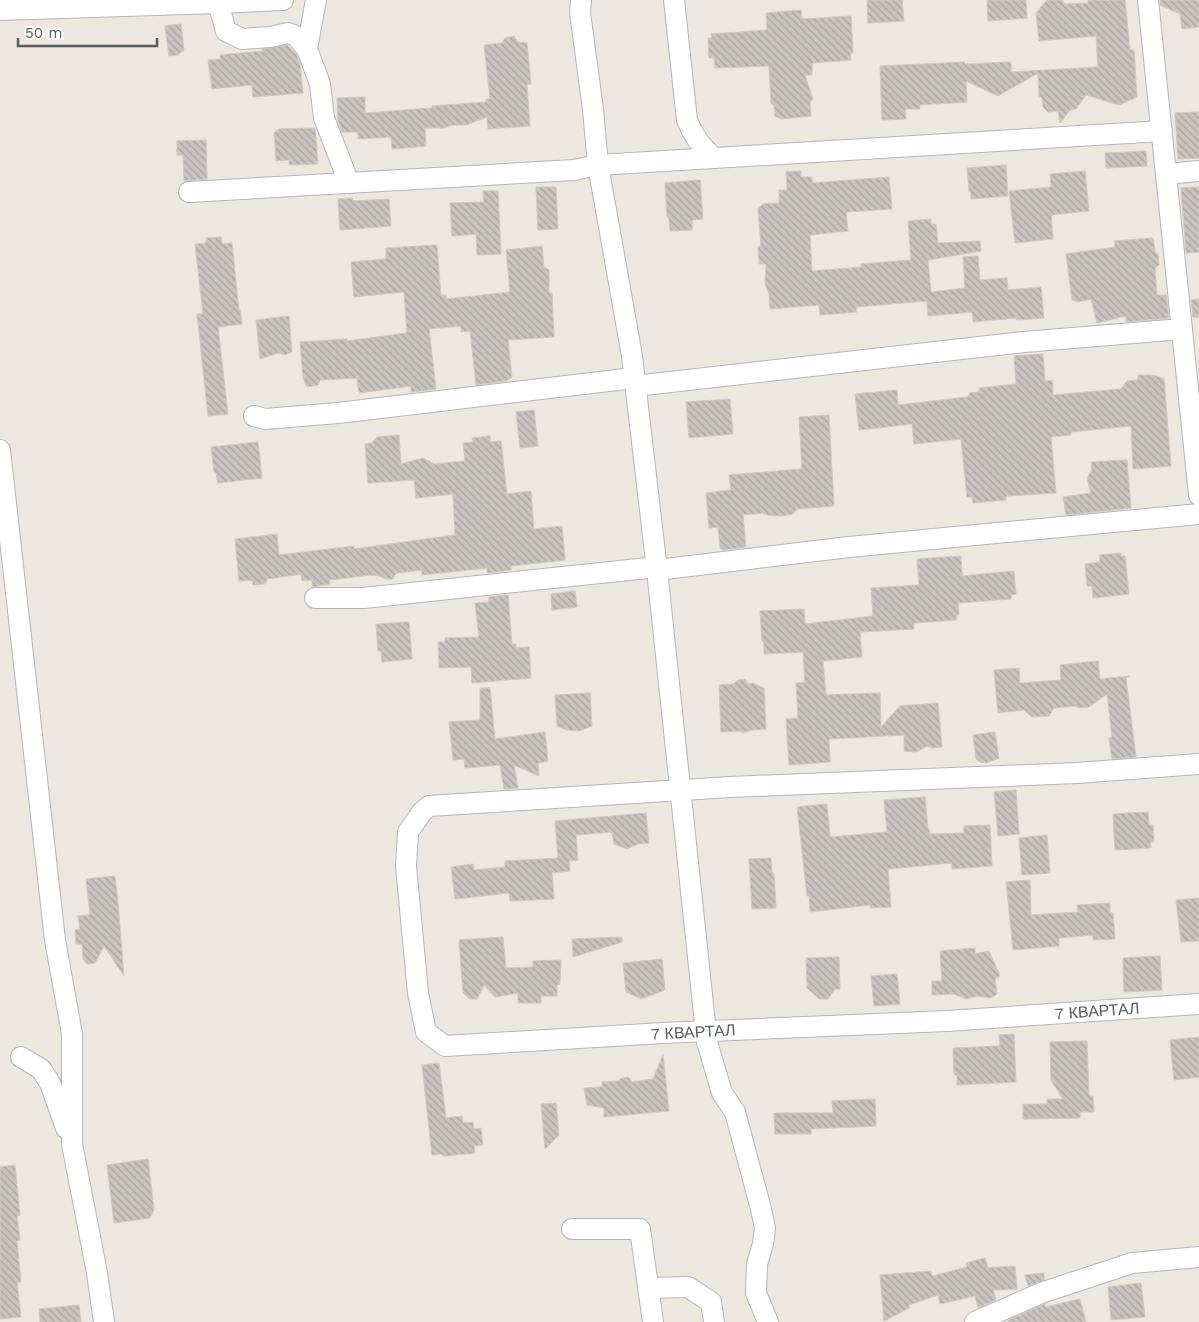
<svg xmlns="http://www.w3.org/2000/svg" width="1199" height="1322" font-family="'Work Sans',sans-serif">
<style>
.building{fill:url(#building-back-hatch);stroke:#d0c8bd}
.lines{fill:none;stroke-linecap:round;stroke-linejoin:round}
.minor-casing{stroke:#b2b6bb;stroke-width:22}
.minor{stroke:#fff;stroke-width:20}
.labels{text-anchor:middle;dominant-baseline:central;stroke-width:4;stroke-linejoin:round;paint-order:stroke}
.street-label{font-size:16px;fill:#585d61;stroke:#fff}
</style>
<defs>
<pattern id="building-back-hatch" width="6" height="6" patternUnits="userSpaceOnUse" patternTransform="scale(1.25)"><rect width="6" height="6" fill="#c9c4be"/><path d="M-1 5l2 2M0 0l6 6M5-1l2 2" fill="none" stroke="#a6a29e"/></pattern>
</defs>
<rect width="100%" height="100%" fill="#ece7df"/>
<g class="building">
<polygon points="867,0 902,0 904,21 868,23"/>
<polygon points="987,0 1026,0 1027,18 988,21"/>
<polygon points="1047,0 1062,0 1065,4 1088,3 1088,0 1125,0 1130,50 1134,50 1137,97 1119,105 1086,95 1076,109 1070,110 1060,123 1058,111 1048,112 1043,107 1042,98 1039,96 1038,73 998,96 966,81 967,102 919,105 920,109 905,109 906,119 882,120 880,66 965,62 965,64 1011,62 1011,72 1098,67 1096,36 1039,41 1036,13"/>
<polygon points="1160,0 1199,0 1199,27 1182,29 1180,14 1160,5"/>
<polygon points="801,10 802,19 851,16 853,53 850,53 851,60 812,63 812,75 805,75 813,99 810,102 811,116 781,119 775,116 774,106 771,103 769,66 715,68 714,58 709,58 708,38 712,38 711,34 767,30 766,13"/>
<polygon points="181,24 184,50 178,55 169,56 165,26"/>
<polygon points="514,36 518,42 527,43 531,84 527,84 530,126 488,129 487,117 466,125 452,125 444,128 425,128 426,146 392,149 391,137 358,139 358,132 342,132 338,120 337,98 365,97 365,113 432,108 432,106 486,102 486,99 490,99 484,45 502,43 505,38"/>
<polygon points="287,45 297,55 300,65 303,93 253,97 252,85 212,89 208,60 220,59 220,55 263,51 262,49"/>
<polygon points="1199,112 1199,158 1178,159 1175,113"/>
<polygon points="315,128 318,164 289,165 289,160 276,161 274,133 279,129"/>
<polygon points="206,140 207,179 184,181 183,155 177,155 177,141"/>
<polygon points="1146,151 1147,166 1106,168 1105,153"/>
<polygon points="1006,165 1008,196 971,199 971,192 969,191 967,168"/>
<polygon points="801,171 801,177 812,177 812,183 889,177 892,209 846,212 848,231 810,235 812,271 862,267 861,264 911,260 908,221 931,219 931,224 936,224 938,243 980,241 981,251 928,260 931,292 965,288 963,257 978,256 980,280 1007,278 1008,290 1041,287 1044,318 1017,320 1016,318 973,322 972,312 928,316 927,301 856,307 857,312 820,315 819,305 770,309 769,294 765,284 766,264 759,264 758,246 761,246 758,209 763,204 779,203 779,190 787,190 786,172"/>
<polygon points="1085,171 1089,211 1051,215 1053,239 1015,243 1009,191 1051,187 1050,174"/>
<polygon points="700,180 703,219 692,220 692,230 670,231 669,218 667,217 665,183"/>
<polygon points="536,187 556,187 558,229 538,230"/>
<polygon points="1199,187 1199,252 1186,253 1181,188"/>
<polygon points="483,191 498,191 501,254 477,255 476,234 452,236 450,203 484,202"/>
<polygon points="352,198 353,201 389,199 391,226 340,230 338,199"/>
<polygon points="221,237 222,244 232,243 239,310 240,310 242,324 218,327 228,414 208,416 197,314 203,314 195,244 206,243 206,238"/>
<polygon points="1153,238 1155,252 1158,254 1159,265 1155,268 1157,295 1166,295 1169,318 1126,322 1126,316 1097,323 1091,299 1078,302 1072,300 1066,254 1115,247 1114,241"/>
<polygon points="437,245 441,295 446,295 446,299 510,292 506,250 542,246 544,267 549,270 549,293 552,293 554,337 508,340 512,377 506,381 476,385 470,331 461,332 461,326 429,329 436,389 411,392 411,386 359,393 357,378 320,380 318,385 307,387 303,378 300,342 347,339 347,341 407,333 404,292 354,297 351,262 386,259 386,248"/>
<polygon points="1199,299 1199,317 1193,317 1191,300"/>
<polygon points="289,316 292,352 285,355 278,353 260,359 256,320"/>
<polygon points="1043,354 1045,381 1052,380 1053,395 1121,389 1127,381 1138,380 1138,375 1154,375 1164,379 1171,466 1133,469 1131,426 1071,432 1071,435 1051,437 1056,493 1006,496 1006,500 973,503 972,497 967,497 961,439 914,444 912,424 859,430 855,394 897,390 898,405 968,397 970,393 979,392 979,388 1016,384 1014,356"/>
<polygon points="730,399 733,434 689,438 686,402"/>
<polygon points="534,410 538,446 520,448 516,412"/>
<polygon points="829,415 834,506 797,509 793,514 781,516 767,515 762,513 743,515 746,547 723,550 720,548 718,527 709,528 706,493 731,490 729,475 802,469 799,417"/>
<polygon points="399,435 401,464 423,458 434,464 465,461 463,443 473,442 472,438 490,436 490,442 501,441 507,494 531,491 534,529 562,526 565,560 511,566 511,570 487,573 487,568 422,575 422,570 396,573 393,579 386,579 379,576 371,575 329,580 330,584 312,587 312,580 302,581 301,574 267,579 265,584 253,585 252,580 239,581 235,539 277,534 279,555 354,546 354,549 455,535 453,494 416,498 414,480 368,483 365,444 372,443 377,437"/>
<polygon points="258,442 262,478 218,483 216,473 214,472 211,447"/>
<polygon points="1127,460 1131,508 1066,515 1063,497 1091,493 1087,478 1092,470 1091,462"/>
<polygon points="1121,553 1121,556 1125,556 1129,594 1093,598 1092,586 1087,586 1085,564 1100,562 1099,555"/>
<polygon points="961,556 962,576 1014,571 1016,594 1011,595 1011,599 958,603 959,615 956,615 956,620 914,623 914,629 860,632 862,657 823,661 826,695 880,693 881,727 900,706 938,703 942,747 932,748 927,746 916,752 904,751 904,735 829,739 830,762 789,765 786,719 798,718 796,683 805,682 803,652 764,654 764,643 762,641 760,611 804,609 805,624 873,616 871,588 919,585 917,559"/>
<polygon points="575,591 577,607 552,610 551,594"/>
<polygon points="508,595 512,644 516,644 516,648 529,647 531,678 472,683 471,667 439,668 438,642 445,642 445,638 479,637 475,603 489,602 489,597"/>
<polygon points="409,622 412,659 382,662 381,651 378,651 376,624"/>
<polygon points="1098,661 1100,679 1130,676 1126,678 1136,757 1112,759 1109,738 1112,737 1107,694 1089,707 1079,708 1076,706 1054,708 1049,716 1032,717 1024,710 998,713 994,670 1019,668 1020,683 1061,680 1060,665"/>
<polygon points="745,679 748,684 753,683 764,688 766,729 751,730 743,733 740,731 721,732 719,685 733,684 738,680"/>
<polygon points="480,688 490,688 495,739 545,732 548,761 538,763 539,776 514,765 518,788 504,789 500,765 465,768 464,759 453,760 449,722 480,720"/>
<polygon points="590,693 592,726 579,731 567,730 557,726 555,695"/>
<polygon points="995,732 999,758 986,763 980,762 976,759 973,735"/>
<polygon points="1016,790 1019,834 998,836 994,792"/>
<polygon points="925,797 928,829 929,829 930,834 964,833 964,826 990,825 992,866 952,869 952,863 888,869 891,907 870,908 870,905 810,912 809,896 807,896 797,807 827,804 830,837 887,832 884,800"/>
<polygon points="1148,812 1149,825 1153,825 1154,842 1150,842 1151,848 1115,850 1113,814"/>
<polygon points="646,813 649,843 638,844 627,849 614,844 612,832 576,835 578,860 569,861 570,871 552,873 554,899 510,901 509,893 455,899 451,867 473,864 474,870 505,867 505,861 558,858 555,821"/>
<polygon points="1047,835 1050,873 1022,875 1019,838"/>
<polygon points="771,858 772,874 774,874 776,908 752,909 749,859"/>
<polygon points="115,876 118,903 124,976 104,946 95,963 87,964 83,959 82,944 76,944 75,930 80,929 78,916 90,915 86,879"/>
<polygon points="1030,880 1031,915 1078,912 1077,905 1110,903 1110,913 1113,913 1115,939 1093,940 1093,935 1059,938 1059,946 1013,950 1006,882"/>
<polygon points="1199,898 1199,941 1181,942 1176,900"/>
<polygon points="503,937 506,968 533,967 533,961 561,960 560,984 557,985 557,996 541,996 541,1003 518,1003 518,993 495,997 484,985 477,999 470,999 463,993 459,940"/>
<polygon points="622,937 622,942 573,957 572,939"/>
<polygon points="975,948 975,954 989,951 1000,976 995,979 997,994 991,998 977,996 966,999 954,994 932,995 932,981 942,981 940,951"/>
<polygon points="1160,956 1162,990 1124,992 1123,958"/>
<polygon points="839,957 840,989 835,989 828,999 819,999 807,988 806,958"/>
<polygon points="662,959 665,990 641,999 626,992 623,963"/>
<polygon points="897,974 900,1004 874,1006 871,976"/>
<polygon points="1014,1034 1016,1082 957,1085 957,1076 954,1074 953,1048 1000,1046 999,1035"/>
<polygon points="1199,1037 1199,1077 1174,1080 1170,1040"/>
<polygon points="1087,1041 1089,1096 1093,1096 1094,1112 1080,1112 1080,1118 1023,1119 1023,1104 1047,1104 1047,1099 1063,1099 1051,1080 1050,1042"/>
<polygon points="663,1054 669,1111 604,1117 604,1108 587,1105 584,1088 602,1087 602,1082 618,1081 620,1079 628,1077 632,1082 653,1079"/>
<polygon points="439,1063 446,1118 462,1116 463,1123 473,1122 474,1129 481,1128 483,1145 474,1146 475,1153 444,1156 441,1154 432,1155 422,1065"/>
<polygon points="875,1099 876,1126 811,1129 811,1134 775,1134 774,1113 833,1113 832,1101"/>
<polygon points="556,1103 559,1135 545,1149 541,1104"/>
<polygon points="148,1159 154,1209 150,1218 114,1223 107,1165"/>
<polygon points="15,1165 20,1215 17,1216 20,1240 17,1241 21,1282 17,1282 21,1317 0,1319 0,1167"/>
<polygon points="985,1258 988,1268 1015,1266 1017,1289 993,1290 996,1300 978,1308 975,1296 940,1304 938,1295 909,1305 909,1308 884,1321 880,1275 931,1271 932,1276 967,1267 966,1263"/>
<polygon points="1044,1273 1044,1280 1028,1286 1025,1275"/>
<polygon points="1141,1283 1145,1317 1111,1320 1108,1287"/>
<polygon points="1080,1299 1086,1322 1008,1322 1008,1320 1045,1304 1045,1307"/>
<polygon points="79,1305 81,1322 40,1322 39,1309"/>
</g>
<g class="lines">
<g class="minor-casing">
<g id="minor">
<polyline points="283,0 218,3 226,31 242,39 270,37 288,33 296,36 307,49 320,84 324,118 349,183"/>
<polyline points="581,0 580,13 593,109 598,165 632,356 657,570 707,1042 722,1093 735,1112 761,1209 765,1228 763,1244 757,1264 756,1293 768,1322"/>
<path d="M674,0L687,120C693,136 701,147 714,158"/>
<polyline points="1148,0 1199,495"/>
<polyline points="0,10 218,3"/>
<polyline points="307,49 316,0"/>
<polyline points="1166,174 1199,171"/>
<polyline points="189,192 574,170 598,165 1162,131"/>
<polyline points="635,386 1024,342 1182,329"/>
<polyline points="254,416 265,419 338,413 634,378"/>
<polyline points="0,450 55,940 72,1034 72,1144 97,1273 104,1322"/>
<polyline points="657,570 849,547 1199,514"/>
<polyline points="315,598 364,598 657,567"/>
<polyline points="1199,764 1077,773 730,787 429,806 422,812 408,832 406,866 418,993 426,1032 445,1046 663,1033 947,1021 1199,1004"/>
<polyline points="21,1057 41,1069 50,1083 66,1128"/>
<polyline points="572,1229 640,1229 653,1322"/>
<polyline points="648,1288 688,1287 711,1302 714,1322"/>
<polyline points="975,1322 1041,1293 1132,1263 1199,1257"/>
</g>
</g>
<use href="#minor" class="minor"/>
</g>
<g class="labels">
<g class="street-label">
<text transform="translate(1097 1011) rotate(-4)">7 КВАРТАЛ</text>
<text transform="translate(693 1032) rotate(-3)">7 КВАРТАЛ</text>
</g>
</g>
<path d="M18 38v8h139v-8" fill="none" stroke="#585d61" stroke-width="2.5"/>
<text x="25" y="38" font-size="15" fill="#585d61" stroke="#ffffff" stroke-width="4" paint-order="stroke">50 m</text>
</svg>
